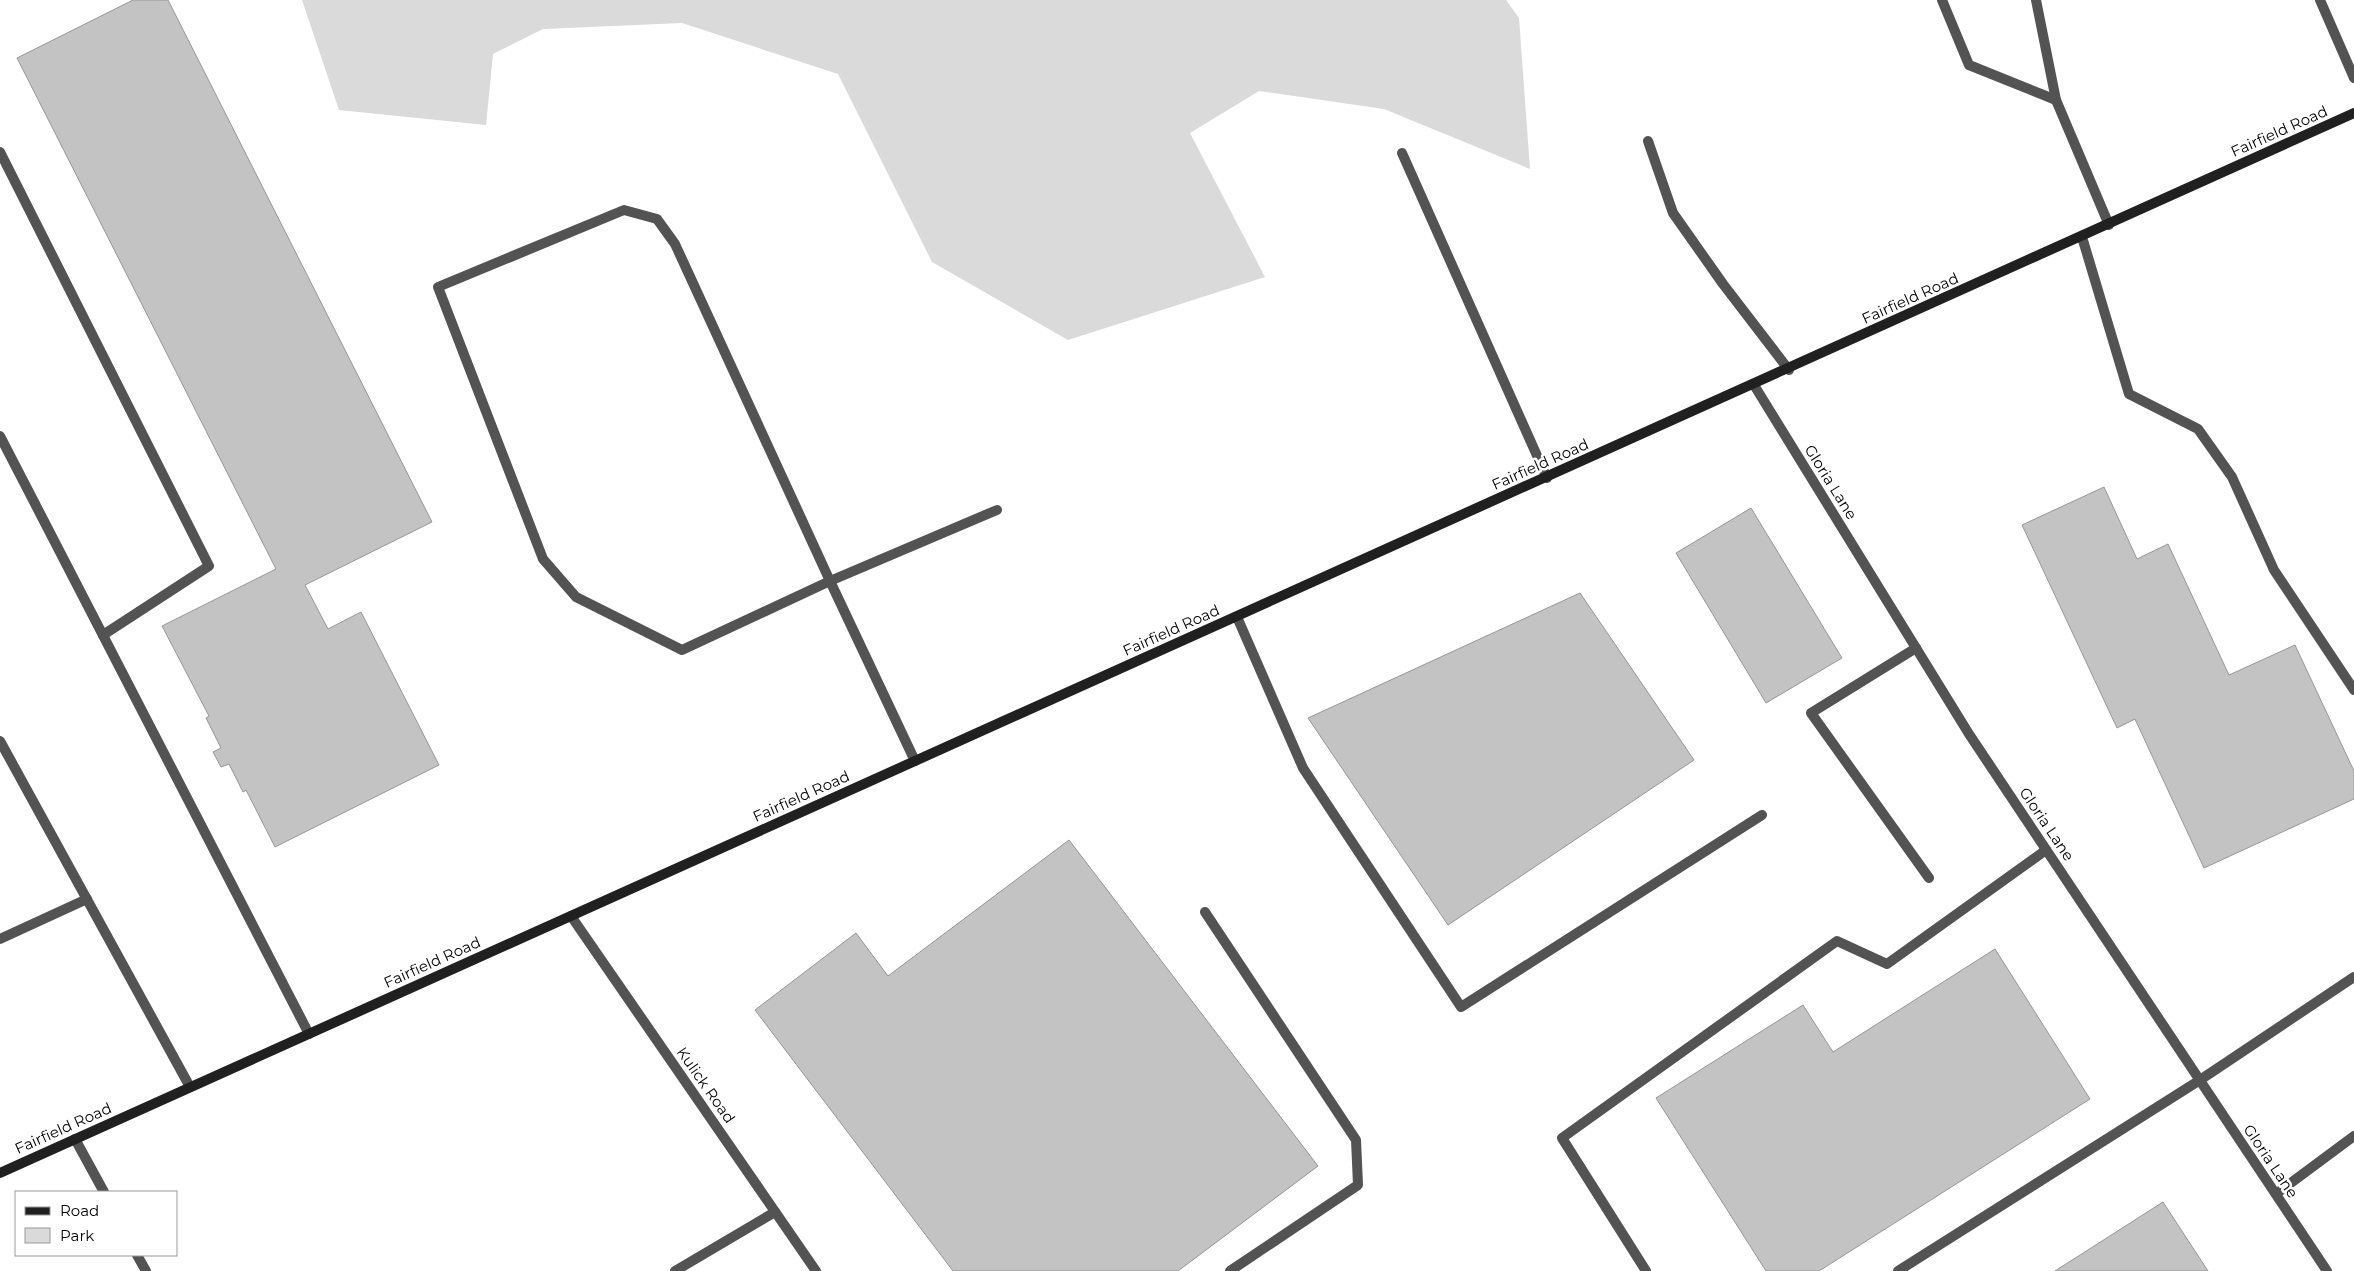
<svg xmlns="http://www.w3.org/2000/svg" width="2354" height="1271" font-family="Montserrat,sans-serif">
<style>
.green{fill:#dadada}
.building{fill:#c3c3c3;stroke:#979797}
.lines{fill:none;stroke-linecap:round;stroke-linejoin:round}
.lane{stroke:#535353;stroke-width:10}
.street{stroke:#535353;stroke-width:10}
.secondary{stroke:#202020;stroke-width:10}
.labels{text-anchor:middle;dominant-baseline:central;stroke-width:5;stroke-linejoin:round;paint-order:stroke}
.street-label{font-size:15px;fill:#000;stroke:#fff}
</style>
<rect width="100%" height="100%" fill="#fff"/>
<polygon class="green" points="302,0 1506,0 1519,18 1530,169 1384,109 1259,91 1190,133 1265,277 1068,340 932,262 838,74 682,23 543,29 493,54 486,125 339,110"/>
<g class="building">
<polygon points="133,0 168,0 432,522 305,585 328,629 361,612 439,765 275,847 246,790 243,792 229,764 221,767 213,752 221,748 206,718 209,716 162,626 276,569 17,58"/>
<polygon points="2104,487 2137,559 2168,544 2229,675 2295,645 2354,771 2354,799 2204,868 2135,719 2117,728 2022,525"/>
<polygon points="1751,508 1842,658 1766,703 1676,553"/>
<polygon points="1580,593 1694,760 1448,925 1308,718"/>
<polygon points="1069,840 1318,1166 1178,1271 953,1271 755,1010 856,933 888,976"/>
<polygon points="1995,949 2090,1099 1819,1271 1766,1271 1656,1098 1803,1005 1833,1052"/>
<polygon points="2163,1202 2208,1271 2055,1271"/>
</g>
<g class="lines">
<g class="lane">
<polyline points="1942,0 1969,65 2056,100"/>
<polyline points="2036,0 2056,100 2109,225"/>
<polyline points="2320,0 2354,78"/>
<polyline points="1648,141 1673,213 1723,284 1789,370"/>
<polyline points="0,152 209,566 103,635"/>
<polyline points="1402,153 1547,478"/>
<polygon points="624,210 657,219 675,244 830,581 682,650 576,597 543,559 438,287"/>
<polyline points="2082,237 2129,394 2198,429 2232,477 2274,570 2354,690"/>
<polyline points="0,436 309,1034"/>
<polyline points="1237,617 1303,768 1461,1007 1762,815"/>
<polyline points="1916,648 1811,713 1929,878"/>
<polyline points="0,741 190,1087"/>
<polyline points="915,761 830,581 997,510"/>
<polyline points="1205,912 1356,1140 1358,1185 1230,1271"/>
<polyline points="0,939 87,899"/>
<polyline points="75,1139 104,1192"/>
<polyline points="2276,1194 2354,1136"/>
<polyline points="137,1255 146,1271"/>
<polyline points="675,1271 775,1212"/>
<polyline points="1646,1271 1562,1138 1837,941 1887,964 2046,850"/>
<polyline points="1898,1271 2200,1080 2354,977"/>
</g>
<g class="street">
<polyline points="1754,385 1969,734 2327,1271"/>
<polyline points="571,916 816,1271"/>
</g>
<polyline class="secondary" points="0,1173 2354,113"/>
</g>
<g class="labels">
<g class="street-label">
<text transform="translate(2279 131) rotate(-24)">Fairfield Road</text>
<text transform="translate(1910 298) rotate(-24)">Fairfield Road</text>
<text transform="translate(1540 464) rotate(-24)">Fairfield Road</text>
<text transform="translate(1831 482) rotate(58)">Gloria Lane</text>
<text transform="translate(1171 630) rotate(-24)">Fairfield Road</text>
<text transform="translate(801 796) rotate(-24)">Fairfield Road</text>
<text transform="translate(2047 824) rotate(56)">Gloria Lane</text>
<text transform="translate(432 962) rotate(-24)">Fairfield Road</text>
<text transform="translate(706 1085) rotate(55)">Kulick Road</text>
<text transform="translate(63 1128) rotate(-24)">Fairfield Road</text>
<text transform="translate(2271 1161) rotate(56)">Gloria Lane</text>
</g>
</g>
<rect x="15" y="1191" width="162" height="65" fill="#ffffff" stroke="#999999"/>
<rect x="25" y="1207" width="25" height="8" fill="#202020" stroke="#999999"/>
<text x="60" y="1216" font-size="15" fill="#000000">Road</text>
<rect x="25" y="1228" width="25" height="15" fill="#dadada" stroke="#999999"/>
<text x="60" y="1241" font-size="15" fill="#000000">Park</text>
</svg>
